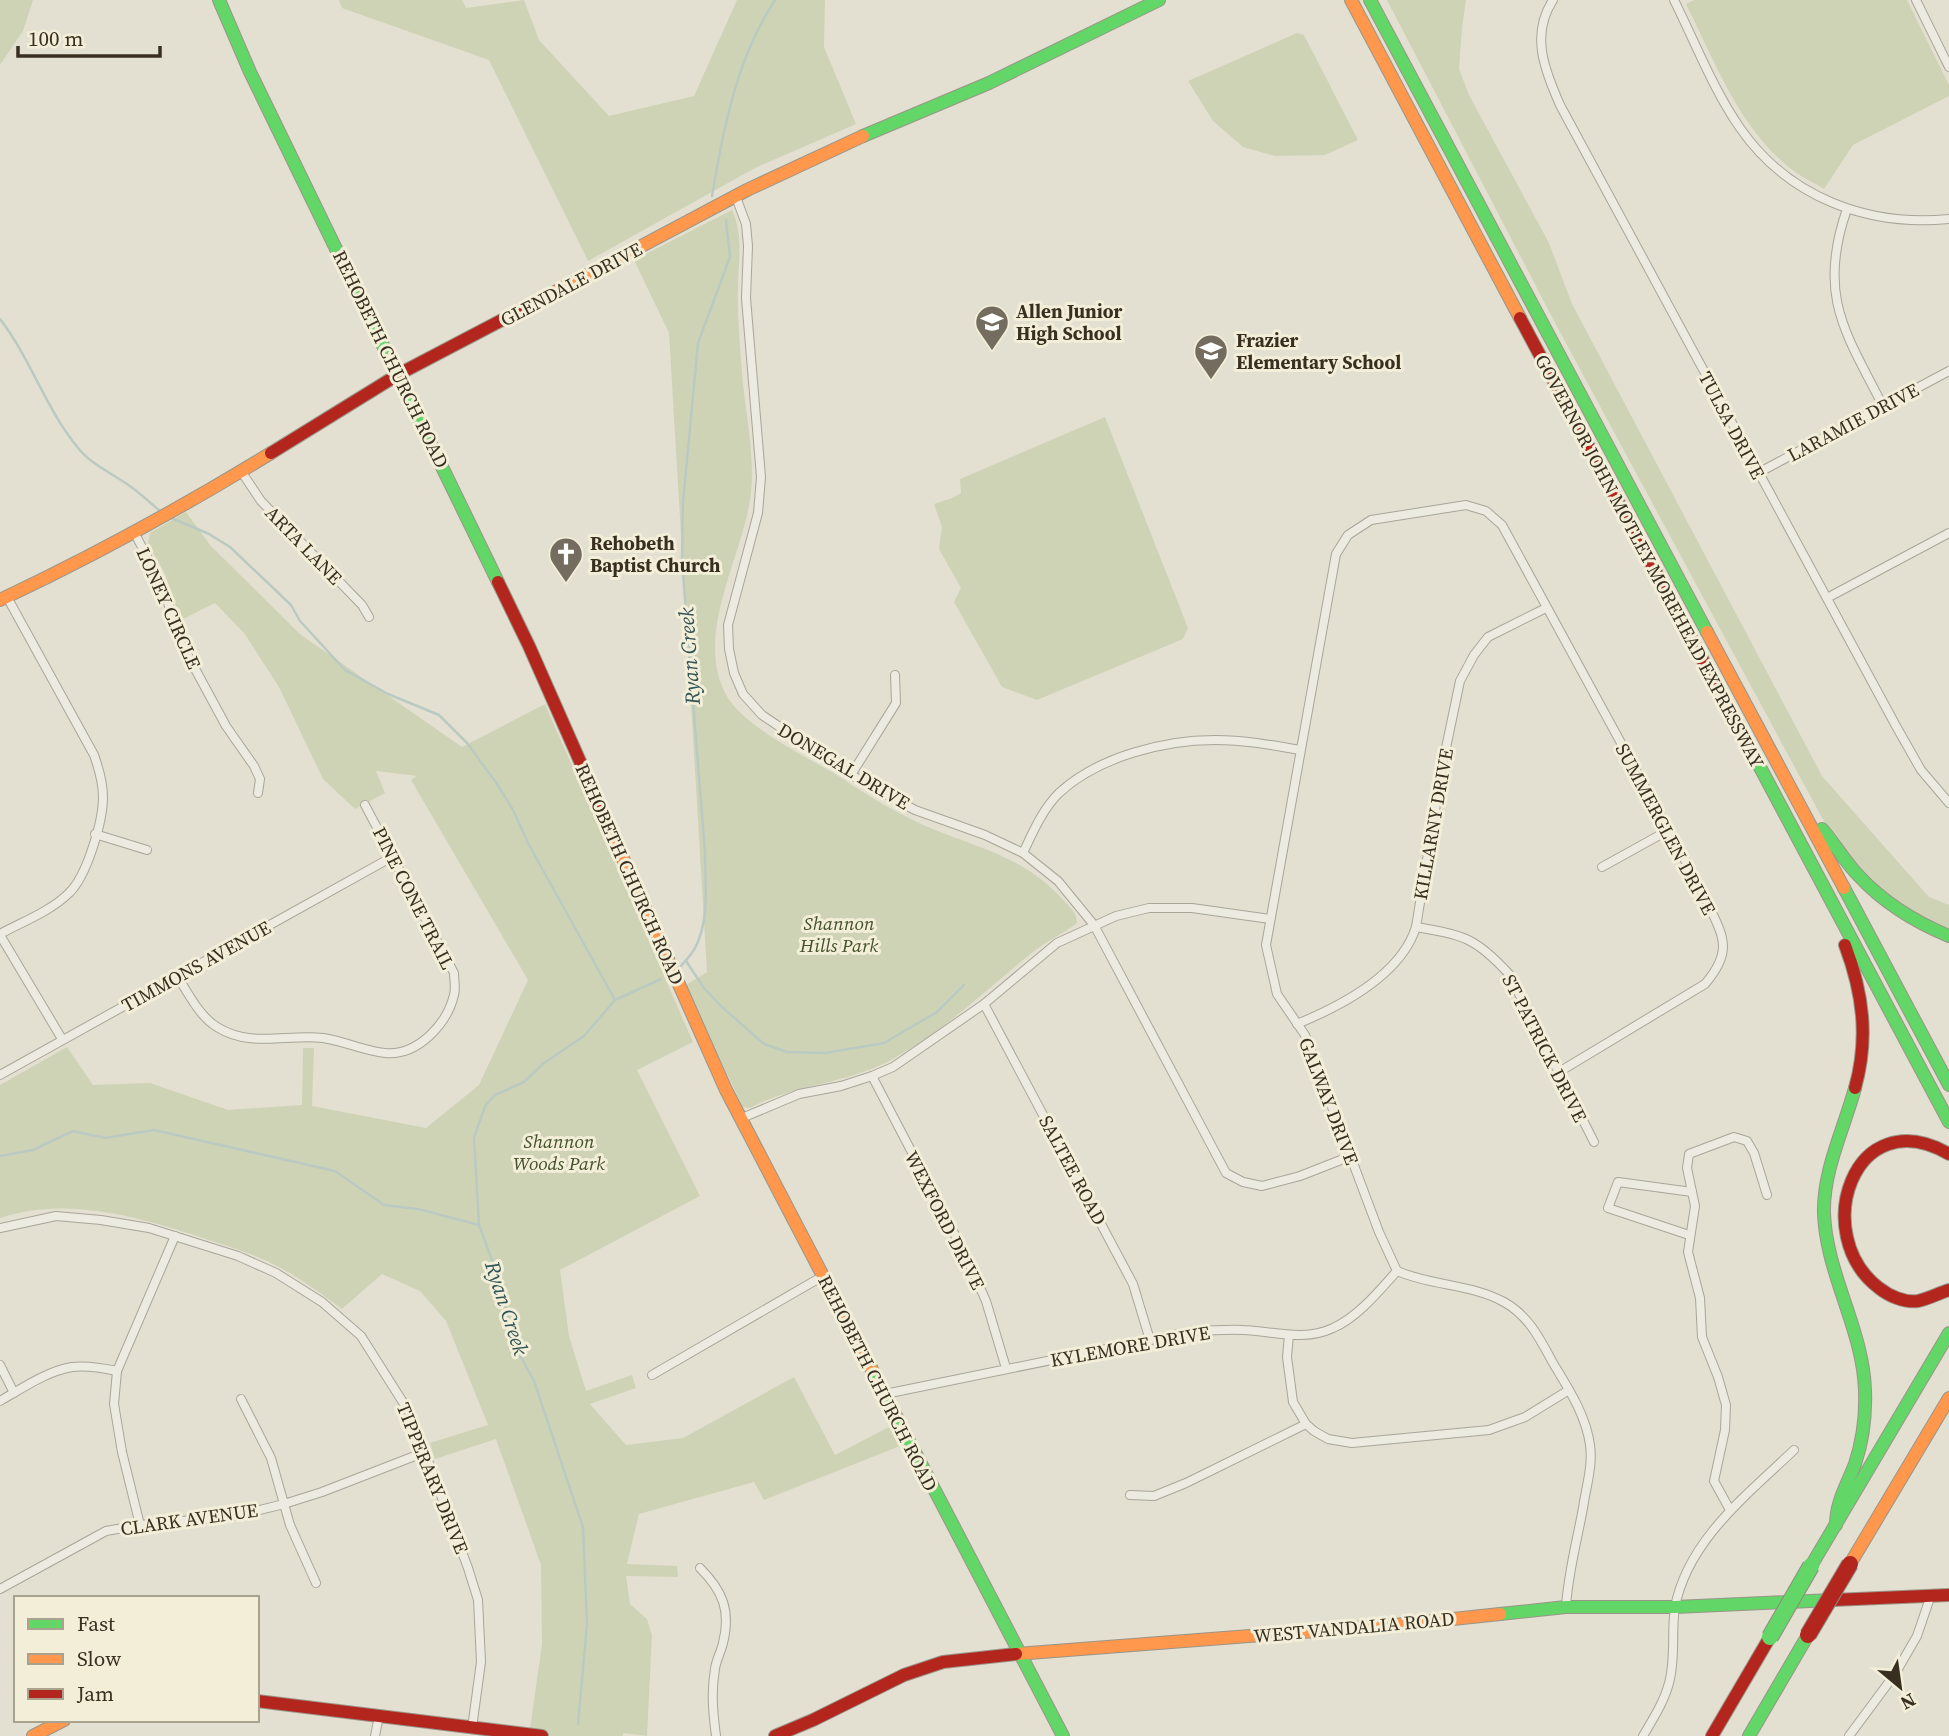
<svg xmlns="http://www.w3.org/2000/svg" width="1949" height="1736" font-family="'Source Serif 4',serif">
<style>
.green{fill:#cfd3b5}
.lines{fill:none;stroke-linecap:round;stroke-linejoin:round}
.stream{stroke:#bacac2;stroke-width:2.5}
.street-casing{stroke:#a9a599;stroke-width:10}
.fast-casing{stroke:#999589;stroke-width:14}
.slow-casing{stroke:#999589;stroke-width:14}
.jam-casing{stroke:#999589;stroke-width:14}
.street{stroke:#eceae1;stroke-width:8}
.fast{stroke:#63d668;stroke-width:12}
.slow{stroke:#ff974d;stroke-width:12}
.jam{stroke:#b3261e;stroke-width:12}
.fast-bridge-casing{stroke:#8e8a80;stroke-width:18;stroke-linecap:butt}
.jam-bridge-casing{stroke:#8e8a80;stroke-width:18;stroke-linecap:butt}
.fast-bridge{stroke:#63d668;stroke-width:16}
.jam-bridge{stroke:#b3261e;stroke-width:16}
.labels{text-anchor:middle;dominant-baseline:central;stroke-width:6;stroke-linejoin:round;paint-order:stroke}
.street-label{font-size:19px;fill:#382f21;stroke:#f3eed8}
.poi-label{font-size:19px;font-weight:bold;fill:#382f21;stroke:#f3eed8;text-anchor:start}
.park-label{font-size:19px;font-style:italic;fill:#43522a;stroke:#f3eed8}
.water-label{font-size:21px;font-style:italic;fill:#325456;stroke:#f3eed8}
</style>
<rect width="100%" height="100%" fill="#e3e0d1"/>
<g class="green">
<polygon points="0,0 33,0 23,31 0,65"/>
<polygon points="339,0 462,0 466,8 524,0 539,40 609,116 694,96 737,0 825,0 824,47 856,124 755,168 588,261 489,60 342,8"/>
<path d="M1387,0H1466L1462,28L1459,69L1469,95L1549,243L1572,304L1822,776L1929,897L1949,905V928C1891,907 1865,873 1827,827L1553,319Z"/>
<path d="M1694,0H1907L1949,85V96L1853,145L1824,189C1813,182 1801,177 1791,169C1739,128 1715,62 1686,4Z"/>
<polygon points="1297,33 1304,35 1358,140 1325,155 1275,156 1243,147 1213,121 1188,81"/>
<path d="M732,210C744,236 738,260 738,288C737,316 740,345 742,372C745,412 755,453 751,493C744,557 691,636 728,698C746,727 805,756 835,774C857,788 879,803 903,815C960,846 1017,848 1064,901C1070,908 1077,913 1077,923C1063,934 1046,941 1033,952C986,990 941,1034 887,1062C843,1084 793,1085 750,1108L743,1107L707,1033L686,985L707,972L669,333L634,260Z"/>
<polygon points="1105,417 1188,628 1183,639 1037,700 1002,687 954,602 961,588 939,549 942,527 934,504 952,498 961,493 960,479"/>
<path d="M186,512L210,545L301,635L462,747L545,704L693,1042L637,1070L700,1196L560,1270L569,1336L586,1391L632,1375L636,1388L590,1404L626,1445L683,1438L794,1377L835,1455L891,1426L900,1446L764,1500L754,1482L639,1514L627,1564L677,1566L678,1577L626,1576L630,1604L647,1619L652,1635L647,1736L623,1733V1736H529L542,1644L541,1565L496,1439L435,1459L430,1443L488,1425L446,1321L420,1291L382,1274L342,1309C320,1293 299,1277 275,1265C252,1253 224,1245 200,1237C136,1216 66,1196 0,1218V1085L67,1047L93,1085L150,1083L228,1110L302,1105L303,1048H314L312,1106L426,1128L479,1085L528,980L411,780L417,776L376,771L385,793L355,809L323,779L279,687L244,633L215,603L181,620L165,574L148,544L150,533Z"/>
</g>
<g class="lines">
<g class="stream">
<path d="M712,196C723,130 737,57 775,0"/>
<path d="M0,319C31,359 46,410 79,449C91,464 111,473 127,484C139,492 149,502 160,511"/>
<polyline points="169,517 209,534 230,547 291,605 300,621 345,670 388,694 439,715 467,743 497,784 513,810 529,845 615,1000"/>
<polyline points="686,961 704,988 721,1006 764,1044 787,1052 825,1053 884,1043 937,1012 964,985"/>
<path d="M681,966C686,960 692,954 695,948C710,920 705,883 705,853L682,561L683,502L698,343L730,257L726,220"/>
<polyline points="0,1156 33,1150 73,1131 105,1138 154,1130 335,1171 384,1205 418,1209 479,1225"/>
<polyline points="578,1724 587,1624 583,1527 534,1381 516,1348 499,1279 479,1225 474,1138 485,1106 495,1095 524,1082 544,1063 584,1036 615,1000 661,979"/>
</g>
<g class="street-casing">
<g id="street">
<path d="M1553,0C1530,35 1545,71 1560,105L1896,726L1921,770L1949,803"/>
<path d="M1674,0C1695,42 1713,89 1740,128C1788,197 1867,227 1949,219"/>
<polyline points="1916,0 1949,67"/>
<polyline points="736,197 746,224 748,246 746,298 761,477 758,513 728,625 729,649 734,673 743,694 762,715 851,775 915,810 985,835 1023,853 1058,881 1094,925 1226,1173 1243,1182 1262,1186 1300,1176 1351,1156"/>
<path d="M1847,209C1817,295 1845,332 1883,406"/>
<polyline points="241,471 261,501 362,605 369,617"/>
<polyline points="1758,473 1949,371"/>
<polyline points="134,532 163,587 180,641 226,726 254,766 260,779 258,793"/>
<polyline points="1827,598 1949,533"/>
<polyline points="851,775 896,703 895,675"/>
<polyline points="95,834 147,850"/>
<path d="M1023,853C1033,832 1042,810 1059,793C1098,757 1163,740 1215,740C1244,740 1272,745 1300,750"/>
<polyline points="1602,867 1667,831"/>
<path d="M1416,927C1463,935 1475,937 1509,974L1594,1142"/>
<path d="M0,934C22,922 51,911 69,893C87,876 103,821 103,797C103,782 99,769 94,755L7,597"/>
<polyline points="0,935 62,1039"/>
<path d="M177,976C189,994 199,1016 217,1027C250,1048 287,1034 323,1038C344,1041 364,1051 385,1053C418,1056 447,1024 454,995C456,988 454,980 454,973L365,805"/>
<polyline points="984,1004 1133,1284 1150,1340"/>
<path d="M1297,1024C1341,1006 1401,975 1416,927L1442,767L1460,681L1474,655L1488,637L1546,608"/>
<path d="M1559,1072L1705,984C1736,948 1721,934 1704,895L1502,525L1486,511L1466,505L1371,520L1348,535L1336,554L1266,945L1277,994L1305,1035L1379,1232L1397,1271C1432,1286 1471,1284 1504,1302C1529,1316 1540,1339 1553,1363C1568,1388 1586,1415 1590,1445C1593,1466 1586,1487 1583,1508C1577,1541 1568,1573 1566,1607"/>
<polyline points="0,1075 392,857"/>
<polyline points="872,1076 966,1256 986,1301 1006,1368"/>
<polyline points="742,1118 799,1094 841,1086 872,1076 893,1067 984,1004 1057,943 1116,916 1149,908 1192,908 1270,919"/>
<polyline points="0,1228 56,1216 101,1220 149,1228 238,1256 276,1273 322,1302 361,1336 411,1415 468,1568 478,1600 481,1662 472,1728"/>
<polyline points="1689,1235 1608,1208 1618,1182 1692,1192"/>
<polyline points="1289,1335 1287,1357 1293,1402 1306,1424 1314,1431 1328,1439 1352,1443 1489,1430 1525,1417 1569,1390"/>
<polyline points="0,1365 14,1393"/>
<polyline points="652,1375 823,1276"/>
<path d="M885,1394L1194,1331C1211,1331 1227,1329 1243,1330C1273,1331 1304,1342 1333,1328C1358,1317 1379,1291 1397,1271"/>
<polyline points="241,1399 271,1458 290,1525 316,1583"/>
<path d="M0,1401C21,1389 47,1371 72,1367C87,1365 103,1368 117,1371"/>
<polyline points="1130,1495 1154,1496 1186,1483 1306,1424"/>
<polyline points="1730,1510 1714,1481 1725,1430 1726,1405 1718,1377 1702,1337 1700,1298 1688,1252 1695,1206 1687,1168 1689,1154 1734,1137 1747,1141 1754,1153 1767,1195"/>
<polyline points="140,1525 122,1452 114,1404 117,1371 175,1236"/>
<path d="M700,1568C723,1591 731,1611 723,1643C721,1652 716,1660 715,1669C711,1692 713,1713 716,1736"/>
<polyline points="0,1589 106,1531 140,1525 235,1516 284,1504 322,1492 425,1452"/>
<polyline points="375,1736 379,1716"/>
<path d="M1643,1736C1653,1719 1664,1702 1669,1683C1676,1658 1671,1632 1675,1607C1688,1540 1747,1495 1794,1450"/>
<polyline points="1849,1736 1895,1674 1917,1636 1931,1595"/>
</g>
</g>
<g class="fast-casing">
<g id="fast">
<polyline points="219,0 250,72 498,582"/>
<polyline points="1370,0 1707,632"/>
<polyline points="863,136 989,83 1159,0"/>
<polyline points="1729,709 1949,1122"/>
<path d="M1822,829C1835,844 1845,862 1859,876C1884,903 1915,922 1949,936"/>
<polyline points="1844,888 1949,1085"/>
<polyline points="871,1368 1063,1736"/>
<path d="M1836,1525C1836,1502 1847,1485 1855,1464C1863,1440 1866,1415 1865,1390C1863,1329 1826,1274 1824,1213C1823,1170 1844,1129 1855,1088"/>
<polyline points="1811,1566 1949,1333"/>
<polyline points="1500,1614 1566,1607 1675,1607 1833,1600"/>
<polyline points="1749,1736 1808,1635"/>
</g>
</g>
<g class="slow-casing">
<g id="slow">
<polyline points="1351,0 1520,318"/>
<polyline points="523,309 747,190 863,136"/>
<path d="M0,600C93,556 183,507 271,453"/>
<polyline points="1707,632 1844,888"/>
<polyline points="605,818 726,1090 871,1368"/>
<polyline points="1850,1564 1949,1398"/>
<polyline points="1016,1654 1406,1624 1500,1614"/>
<polyline points="33,1736 64,1720"/>
</g>
</g>
<g class="jam-casing">
<g id="jam">
<polyline points="1520,318 1729,709"/>
<polyline points="271,453 399,374 523,309"/>
<polyline points="498,582 529,646 605,818"/>
<path d="M1845,945C1863,993 1869,1038 1855,1088"/>
<path d="M1949,1154C1853,1099 1809,1235 1879,1288C1889,1296 1905,1303 1918,1301C1928,1299 1939,1293 1949,1290"/>
<polyline points="1833,1600 1949,1595"/>
<polyline points="257,1701 542,1736"/>
<polyline points="775,1736 813,1720 904,1675 943,1662 1016,1654"/>
<polyline points="1712,1736 1770,1637"/>
</g>
</g>
<use href="#street" class="street"/>
<use href="#fast" class="fast"/>
<use href="#slow" class="slow"/>
<use href="#jam" class="jam"/>
<g class="fast-bridge-casing">
<polyline id="fast-bridge" points="1770,1637 1811,1566"/>
</g>
<g class="jam-bridge-casing">
<polyline id="jam-bridge" points="1808,1635 1850,1564"/>
</g>
<use href="#fast-bridge" class="fast-bridge"/>
<use href="#jam-bridge" class="jam-bridge"/>
</g>
<defs>
<g id="school-pin" transform="scale(1.75)"><path d="M0 17L-7.5 6A9.5 9.5 0 1 1 7.5 6Z" fill="#746d5f" stroke="#f3eed8"/><path d="M0-5L7-2L0 1L-7-2ZM-4 1L0 2.5L4 1V4Q0 6-4 4Z" fill="#fff"/></g>
<g id="church-pin" transform="scale(1.75)"><path d="M0 17L-7.5 6A9.5 9.5 0 1 1 7.5 6Z" fill="#746d5f" stroke="#f3eed8"/><path d="M-1.2-6h2.4v3.5h3.3v2.4h-3.3V6h-2.4V-.1h-3.3v-2.4h3.3Z" fill="#fff"/></g>
</defs>
<g fill-rule="evenodd">
<use href="#school-pin" x="992" y="322"/>
<use href="#school-pin" x="1211" y="351"/>
<use href="#church-pin" x="566" y="554"/>
</g>
<g class="labels">
<g class="street-label">
<text transform="translate(571 284) rotate(-28)">GLENDALE DRIVE</text>
<text transform="translate(391 359) rotate(64)">REHOBETH CHURCH ROAD</text>
<text transform="translate(1853 422) rotate(-28)">LARAMIE DRIVE</text>
<text transform="translate(1732 425) rotate(62)">TULSA DRIVE</text>
<text transform="translate(304 545) rotate(46)">ARTA LANE</text>
<text transform="translate(1650 561) rotate(62)">GOVERNOR JOHN MOTLEY MOREHEAD EXPRESSWAY</text>
<text transform="translate(169 608) rotate(66)">LONEY CIRCLE</text>
<text transform="translate(844 766) rotate(31)">DONEGAL DRIVE</text>
<text transform="translate(1433 824) rotate(-80)">KILLARNY DRIVE</text>
<text transform="translate(1666 829) rotate(62)">SUMMERGLEN DRIVE</text>
<text transform="translate(630 874) rotate(66)">REHOBETH CHURCH ROAD</text>
<text transform="translate(414 898) rotate(63)">PINE CONE TRAIL</text>
<text transform="translate(196 966) rotate(-29)">TIMMONS AVENUE</text>
<text transform="translate(1545 1048) rotate(63)">ST PATRICK DRIVE</text>
<text transform="translate(1329 1101) rotate(69)">GALWAY DRIVE</text>
<text transform="translate(1073 1170) rotate(62)">SALTEE ROAD</text>
<text transform="translate(945 1220) rotate(63)">WEXFORD DRIVE</text>
<text transform="translate(1130 1346) rotate(-10)">KYLEMORE DRIVE</text>
<text transform="translate(878 1383) rotate(63)">REHOBETH CHURCH ROAD</text>
<text transform="translate(433 1478) rotate(68)">TIPPERARY DRIVE</text>
<text transform="translate(189 1519) rotate(-8)">CLARK AVENUE</text>
<text transform="translate(1354 1627) rotate(-5)">WEST VANDALIA ROAD</text>
</g>
<g class="poi-label">
<text x="1016" y="311">Allen Junior<tspan x="1016" dy="22">High School</tspan></text>
<text x="1236" y="340">Frazier<tspan x="1236" dy="22">Elementary School</tspan></text>
<text x="590" y="543">Rehobeth<tspan x="590" dy="22">Baptist Church</tspan></text>
</g>
<g class="park-label">
<text x="839" y="923">Shannon<tspan x="839" dy="22">Hills Park</tspan></text>
<text x="559" y="1141">Shannon<tspan x="559" dy="22">Woods Park</tspan></text>
</g>
<g class="water-label">
<text transform="translate(689 656) rotate(-94)">Ryan Creek</text>
<text transform="translate(507 1308) rotate(72)">Ryan Creek</text>
</g>
</g>
<rect x="14" y="1596" width="245" height="126" fill="#f3eed8" stroke="#a8a28f" stroke-width="2"/>
<rect x="28" y="1619" width="35" height="10" fill="#63d668" stroke="#a8a28f" stroke-width="2"/>
<text x="77" y="1631" font-size="21" fill="#382f21">Fast</text>
<rect x="28" y="1654" width="35" height="10" fill="#ff974d" stroke="#a8a28f" stroke-width="2"/>
<text x="77" y="1666" font-size="21" fill="#382f21">Slow</text>
<rect x="28" y="1689" width="35" height="10" fill="#b3261e" stroke="#a8a28f" stroke-width="2"/>
<text x="77" y="1701" font-size="21" fill="#382f21">Jam</text>
<g transform="translate(1900 1687) rotate(151)" stroke="#f3eed8" stroke-width="5" paint-order="stroke">
<path d="M0-5L12 26L0 18L-12 26Z" fill="#382f21"/>
<text y="-10" font-size="19" font-weight="bold" text-anchor="middle" fill="#382f21">N</text>
</g>
<path d="M18 46v10h142v-10" fill="none" stroke="#382f21" stroke-width="3.5"/>
<text x="28" y="46" font-size="21" fill="#382f21" stroke="#f3eed8" stroke-width="5" paint-order="stroke">100 m</text>
</svg>
